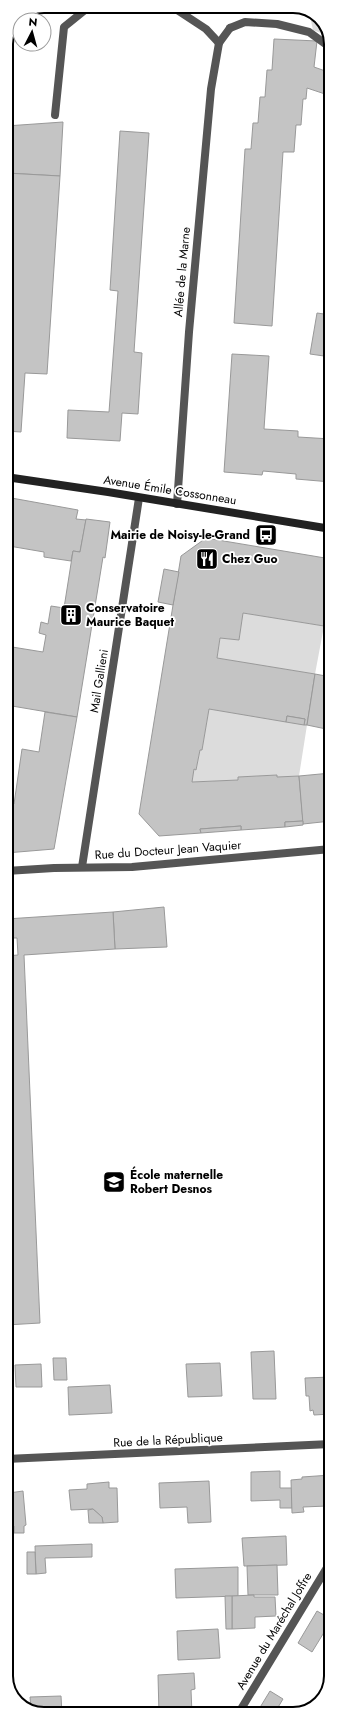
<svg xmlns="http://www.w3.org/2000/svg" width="337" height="1720" font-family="Jost,sans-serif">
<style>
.green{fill:#dcdcdc}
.building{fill:#c4c4c4;stroke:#999}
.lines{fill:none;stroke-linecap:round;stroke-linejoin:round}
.lane{stroke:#555;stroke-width:8}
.street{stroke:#555;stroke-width:8}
.secondary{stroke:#222;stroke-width:8}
.labels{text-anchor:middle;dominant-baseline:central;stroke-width:3.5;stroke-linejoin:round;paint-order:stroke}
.street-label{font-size:12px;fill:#000;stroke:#fff}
.poi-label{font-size:12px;font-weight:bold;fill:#000;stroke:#fff;text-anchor:start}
.rim{fill:none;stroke:#000;stroke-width:2}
</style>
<rect width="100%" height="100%" fill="#fff"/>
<g class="green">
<polygon points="309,12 320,17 329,36 313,30"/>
<polygon points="243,613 324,626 315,674 217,658 220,638 239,640"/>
<polygon points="209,709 307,725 299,776 277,777 277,775 238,777 238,780 192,782 194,769 196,770 200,750 202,750"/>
</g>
<g class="building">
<polygon points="274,39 317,41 314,67 331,73 331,96 307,88 306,99 303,99 301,125 296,125 294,152 283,152 272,326 234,323 245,149 251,149 253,123 258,123 260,97 265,97 267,70 272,70"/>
<polygon points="63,122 60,176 6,173 6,126"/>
<polygon points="120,131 149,133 134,352 142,353 138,414 122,413 120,441 67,438 68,410 109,412 118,291 110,290"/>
<polygon points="6,173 60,176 47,374 25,373 21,432 6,431"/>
<polygon points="317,313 331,315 331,357 310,354"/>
<polygon points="232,354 269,356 264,429 298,431 298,437 331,439 331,482 296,479 296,474 263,471 262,475 224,472"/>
<polygon points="6,497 78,510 76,519 86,520 80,552 73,551 71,561 44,557 44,552 9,546 6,561"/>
<polygon points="86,519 110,522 105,558 103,557 77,717 6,705 6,646 43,652 46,635 39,633 41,622 48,624 51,606 64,608 73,551 80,552"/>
<polygon points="206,538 331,559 331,582 324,626 243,613 239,640 220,638 217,658 315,674 307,725 304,725 305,719 287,716 286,722 209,709 202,750 200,750 196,770 194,769 192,782 238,780 238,777 277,775 277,777 299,776 303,821 285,822 285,827 241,830 241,826 200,829 201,833 159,836 139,814 181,556"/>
<polygon points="164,569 179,572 173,605 158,602"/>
<polygon points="331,582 331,627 324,626"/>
<polygon points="315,674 331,677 331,730 307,725"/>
<polygon points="45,712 77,717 54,849 6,853 6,804 14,804 22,749 39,752"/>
<polygon points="287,716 305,719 304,725 286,722"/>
<polygon points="331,773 331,821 303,824 299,776"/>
<polygon points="303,821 303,825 285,827 285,822"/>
<polygon points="241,826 241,830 201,833 200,829"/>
<polygon points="164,907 167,947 115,949 113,912"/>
<polygon points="113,912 115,949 24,955 40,1323 6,1325 6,956 18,955 17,938 6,938 6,919"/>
<polygon points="274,1351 276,1399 253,1399 251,1352"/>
<polygon points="53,1358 66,1358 67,1380 54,1380"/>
<polygon points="220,1363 222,1396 188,1397 186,1364"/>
<polygon points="41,1364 42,1387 16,1387 15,1365"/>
<polygon points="331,1377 331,1414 314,1415 313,1410 310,1411 309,1396 306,1396 305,1378"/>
<polygon points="110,1385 112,1413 69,1415 68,1387"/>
<polygon points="280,1471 280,1488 292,1488 292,1508 280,1508 280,1500 251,1501 251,1472"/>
<polygon points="331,1475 331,1499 327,1506 303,1507 304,1512 292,1513 291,1480 302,1479 302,1477"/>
<polygon points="209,1481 211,1522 188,1523 187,1507 160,1508 159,1483"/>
<polygon points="109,1482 109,1488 117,1488 118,1522 103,1523 102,1517 93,1509 71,1510 69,1490 87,1489 87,1484"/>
<polygon points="23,1491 26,1525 24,1526 24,1533 14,1533 14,1526 11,1526 9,1493"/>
<polygon points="93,1509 102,1517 103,1523 89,1523 88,1510"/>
<polygon points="286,1536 287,1565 244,1566 242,1538"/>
<polygon points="92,1544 92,1557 45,1558 46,1573 36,1574 35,1546"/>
<polygon points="27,1552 35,1552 36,1574 27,1574"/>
<polygon points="277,1565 278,1595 248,1595 247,1566"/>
<polygon points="238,1567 238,1596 176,1598 175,1569"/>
<polygon points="254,1595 254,1597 275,1597 276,1616 255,1617 255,1628 232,1629 232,1596"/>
<polygon points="225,1596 232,1596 232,1629 226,1629"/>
<polygon points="317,1611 331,1619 331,1621 312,1652 298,1643"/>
<polygon points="218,1629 220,1658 178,1660 177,1631"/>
<polygon points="194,1673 195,1689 191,1690 192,1714 159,1714 158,1675"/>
<polygon points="270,1691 283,1699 274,1714 256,1714"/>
<polygon points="61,1696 62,1714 39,1714 31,1709 30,1697"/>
</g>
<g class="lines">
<g class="lane">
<polyline points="230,28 245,22 277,24 309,32 331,48"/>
<polyline points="55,115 64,27 90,6"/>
</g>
<g class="street">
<polyline points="171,6 206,29 219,43"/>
<polyline points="177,504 189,332 211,89 219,43 230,28"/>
<polyline points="82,867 139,498"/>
<polyline points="6,871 54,868 132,867 331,849"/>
<polyline points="6,1459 331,1444"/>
<polyline points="238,1714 331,1561"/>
</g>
<polyline class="secondary" points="6,477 108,492 331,529"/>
</g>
<defs>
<g id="bus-square" transform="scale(1.15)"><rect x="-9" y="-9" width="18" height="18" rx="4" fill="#000" stroke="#fff"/><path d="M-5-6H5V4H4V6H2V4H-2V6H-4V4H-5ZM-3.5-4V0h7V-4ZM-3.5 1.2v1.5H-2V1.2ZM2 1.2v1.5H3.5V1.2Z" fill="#fff"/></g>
<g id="restaurant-square" transform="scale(1.15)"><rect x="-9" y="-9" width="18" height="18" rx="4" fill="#000" stroke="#fff"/><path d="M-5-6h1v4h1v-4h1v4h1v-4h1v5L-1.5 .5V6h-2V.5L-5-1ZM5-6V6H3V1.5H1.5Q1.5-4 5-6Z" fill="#fff"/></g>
<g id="building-square" transform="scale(1.15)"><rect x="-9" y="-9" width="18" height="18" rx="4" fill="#000" stroke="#fff"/><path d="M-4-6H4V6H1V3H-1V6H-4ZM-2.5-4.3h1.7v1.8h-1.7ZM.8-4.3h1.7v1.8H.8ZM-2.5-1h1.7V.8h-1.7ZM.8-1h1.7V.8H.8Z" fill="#fff"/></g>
<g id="school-square" transform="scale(1.15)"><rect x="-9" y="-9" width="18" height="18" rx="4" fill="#000" stroke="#fff"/><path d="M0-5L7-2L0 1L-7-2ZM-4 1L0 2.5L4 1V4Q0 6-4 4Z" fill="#fff"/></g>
</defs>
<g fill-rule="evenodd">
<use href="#bus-square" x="266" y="535"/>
<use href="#restaurant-square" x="207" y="559"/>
<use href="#building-square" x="71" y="615"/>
<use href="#school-square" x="114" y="1182"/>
</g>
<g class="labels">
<g class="street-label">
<text transform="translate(182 272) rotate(-85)">Allée de la Marne</text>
<text transform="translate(170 490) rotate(9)">Avenue Émile Cossonneau</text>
<text transform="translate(99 681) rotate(-81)">Mail Gallieni</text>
<text transform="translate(168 850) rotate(-4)">Rue du Docteur Jean Vaquier</text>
<text transform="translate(168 1440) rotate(-3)">Rue de la République</text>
<text transform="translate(274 1631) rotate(-59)">Avenue du Maréchal Joffre</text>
</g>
<g class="poi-label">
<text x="250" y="535" text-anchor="end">Mairie de Noisy-le-Grand</text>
<text x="222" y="559">Chez Guo</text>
<text x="86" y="608">Conservatoire<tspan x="86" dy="14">Maurice Baquet</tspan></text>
<text x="130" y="1175">École maternelle<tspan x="130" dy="14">Robert Desnos</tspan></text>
</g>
</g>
<path d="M0 0H337V1720H0ZM44 13H293A31 31 0 0 1 324 44V1676A31 31 0 0 1 293 1707H44A31 31 0 0 1 13 1676V44A31 31 0 0 1 44 13Z" fill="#fff" fill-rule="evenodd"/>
<path class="rim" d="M44 13H293A31 31 0 0 1 324 44V1676A31 31 0 0 1 293 1707H44A31 31 0 0 1 13 1676V44A31 31 0 0 1 44 13Z"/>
<g transform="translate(32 32) rotate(6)"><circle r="19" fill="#ffffff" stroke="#999999"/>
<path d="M0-3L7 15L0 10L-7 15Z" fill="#000000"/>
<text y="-6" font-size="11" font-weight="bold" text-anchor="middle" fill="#000000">N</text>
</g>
</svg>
